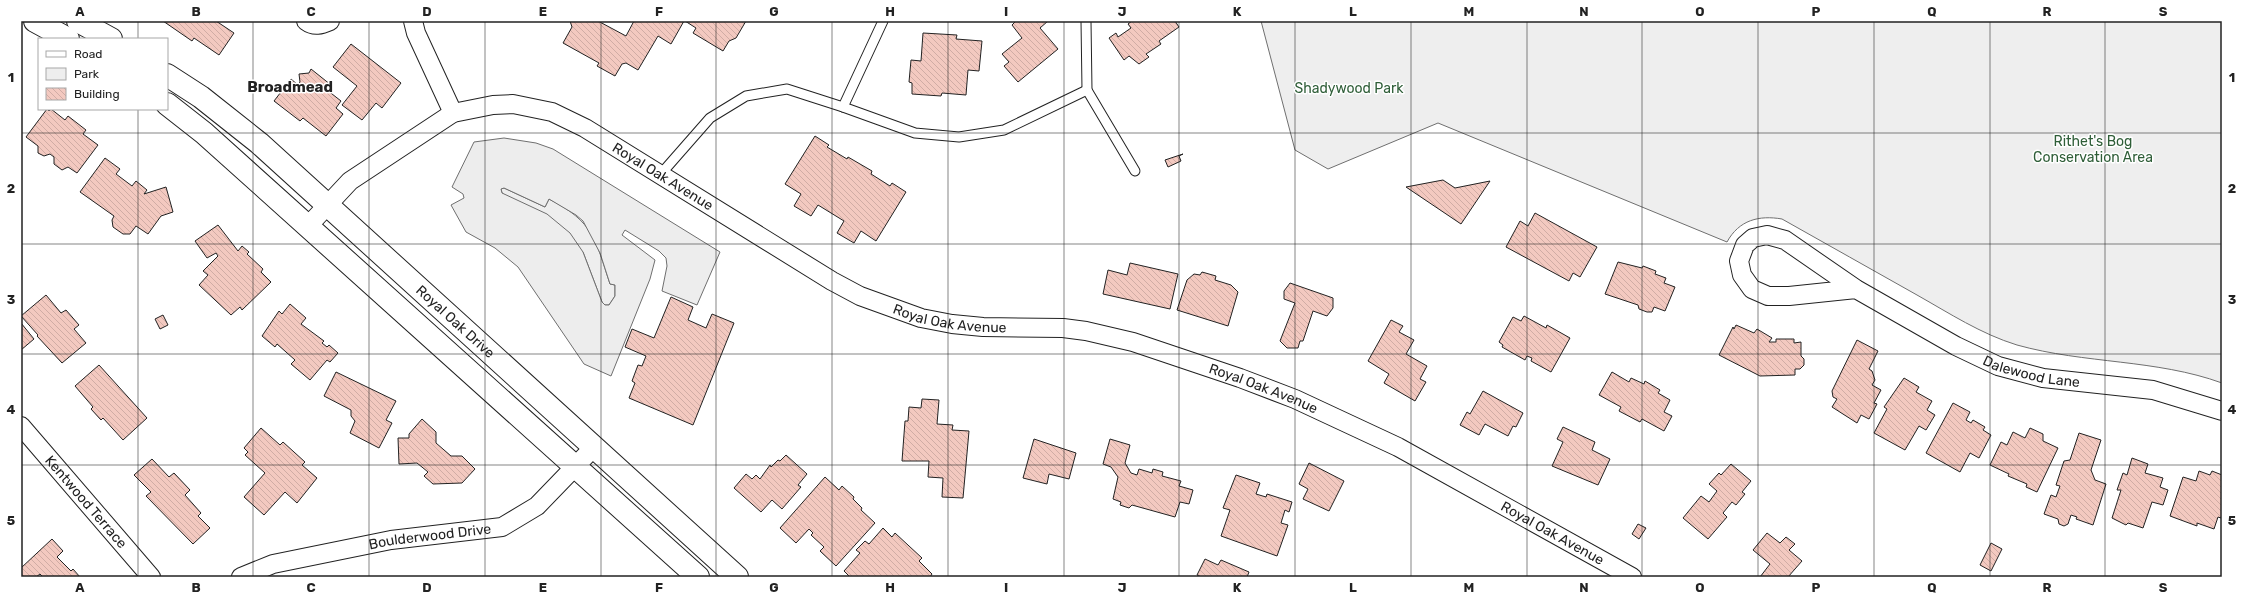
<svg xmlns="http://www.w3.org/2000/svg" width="2243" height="598" font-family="Rubik,sans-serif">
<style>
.green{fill:#eee;stroke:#6f6f6f}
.parking{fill:#ededed;stroke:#6f6f6f;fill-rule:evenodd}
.building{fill:url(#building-back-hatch);stroke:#222}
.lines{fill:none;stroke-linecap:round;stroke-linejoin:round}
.service-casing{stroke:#222;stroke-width:11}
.minor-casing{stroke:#222;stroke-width:20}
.secondary-casing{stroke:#222;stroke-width:24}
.service{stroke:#fff;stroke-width:9}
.minor{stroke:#fff;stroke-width:18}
.secondary{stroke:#fff;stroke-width:22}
.grid{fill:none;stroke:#222;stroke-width:1;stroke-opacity:0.55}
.labels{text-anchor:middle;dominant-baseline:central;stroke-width:3;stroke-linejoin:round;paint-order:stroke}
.park-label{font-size:14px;fill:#2f5e38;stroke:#fff}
.street-label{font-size:14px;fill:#222;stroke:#fff}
.neighbourhood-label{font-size:15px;font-weight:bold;fill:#222;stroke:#fff}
.neatline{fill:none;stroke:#222;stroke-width:1.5}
.grid-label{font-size:13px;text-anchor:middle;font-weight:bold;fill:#222}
</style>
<defs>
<pattern id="building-back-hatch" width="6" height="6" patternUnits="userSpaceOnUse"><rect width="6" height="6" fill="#f3c9c0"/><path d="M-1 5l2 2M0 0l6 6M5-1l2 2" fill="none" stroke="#d0aca5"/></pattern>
</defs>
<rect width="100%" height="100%" fill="#fff"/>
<g class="green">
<path d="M1261,21H2222V383C2156,359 2085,364 2017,345C1981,334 1949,313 1917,295C1872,270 1827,244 1782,219C1759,215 1739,220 1727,242L1438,123L1328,169L1295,150Z"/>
<path d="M504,188L545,207L549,199C594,222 595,239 610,284L615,285V296L609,305H605L602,302L583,252L502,193L501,189Z"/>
</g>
<path class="parking" d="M504,138L536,143L553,149L720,252L697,305L662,291L667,266L666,258L659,251L625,230L622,235L655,260L650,279L611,376L584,364L518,267L495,248L466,232L451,205L464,198L463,194L452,187L474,142ZM504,188L545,207L549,199L576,215L583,221L600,253L610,284L615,285V296L609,305H605L602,302L583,252L570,233L547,214L502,193L501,189Z"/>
<g class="building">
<polygon points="163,21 216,21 234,33 219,55 194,38 192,41"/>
<polygon points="570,21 598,21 626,36 634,21 684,21 671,44 658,36 638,70 626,63 622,64 615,76 597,66 599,63 563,43 572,27"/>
<polygon points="685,21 746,21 736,38 729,41 723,51 693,33 696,28"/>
<polygon points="1016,21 1048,21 1040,28 1058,49 1018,82 1004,66 1009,62 1002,54 1022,38 1012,25"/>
<polygon points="1132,21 1175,21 1179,27 1159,41 1161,44 1146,54 1149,57 1139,64 1129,56 1124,60 1109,38 1116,33 1118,37 1131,28 1128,24"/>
<polygon points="923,33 957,35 956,39 982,41 979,71 968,70 966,95 942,93 941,96 912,94 912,83 909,82 911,60 921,61"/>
<polygon points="351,44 401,83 382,108 376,103 362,120 342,105 357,86 333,67"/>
<polygon points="311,69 331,85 327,90 341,101 336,108 343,114 326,136 303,118 300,121 274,101 291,79 298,85 300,82 299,74 309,73"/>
<polygon points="47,109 49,111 51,109 65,120 68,116 86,130 83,134 98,145 77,173 68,167 62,170 54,164 54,157 50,154 44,156 38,153 38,146 26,137"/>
<polygon points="815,136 829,145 827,147 847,159 848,157 872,171 871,174 890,186 892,183 906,192 876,241 861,231 854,243 837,233 844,221 818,205 811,216 794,206 801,194 785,184"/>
<polygon points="1183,154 1179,156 1181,161 1168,167 1165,160"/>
<polygon points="105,158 120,169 116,174 132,186 136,181 147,190 144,194 166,187 173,212 161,216 148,234 136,226 130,234 123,234 113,227 112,220 114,216 80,192"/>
<polygon points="1443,180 1455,188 1490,181 1461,224 1406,187"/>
<polygon points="1535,213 1597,247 1580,277 1573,273 1569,281 1506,247 1520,221 1528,226"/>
<polygon points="218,225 238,251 242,246 249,252 247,254 263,269 261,272 271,282 242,310 240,307 231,315 199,285 208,275 203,271 218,256 216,253 207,258 195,241"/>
<polygon points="1618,262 1642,268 1643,266 1656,271 1655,274 1666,278 1664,283 1675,287 1665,311 1654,307 1652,312 1647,312 1639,309 1638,305 1605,294"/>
<polygon points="1130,263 1178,274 1170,309 1103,294 1108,270 1127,275"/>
<polygon points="1202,272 1216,276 1215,280 1231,285 1238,292 1228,326 1177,310 1187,280 1194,274 1200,275"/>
<polygon points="1290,283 1333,298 1333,308 1327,316 1313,311 1303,341 1300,341 1298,348 1287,348 1280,341 1295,303 1284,299 1284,291"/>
<polygon points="46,295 61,313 66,310 79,325 74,329 86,343 62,363 37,336 38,335 21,316"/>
<polygon points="671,297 693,307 688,320 706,328 712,314 734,323 693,425 629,398 635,383 632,381 638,365 642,366 646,356 625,347 632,329 654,338"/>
<polygon points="290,304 306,318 301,324 324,341 322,343 327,347 329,345 338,353 330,362 327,360 310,380 291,364 295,360 277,344 275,347 262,336 279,311 282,314"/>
<polygon points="163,315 168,325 160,329 155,319"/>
<polygon points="1524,316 1546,328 1547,325 1570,338 1551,372 1531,361 1532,358 1527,356 1525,360 1502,347 1503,345 1499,342 1513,317 1521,321"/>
<polygon points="1391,320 1403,326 1399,332 1414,340 1406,354 1427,366 1420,379 1426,382 1415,401 1384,383 1389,374 1368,361"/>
<polygon points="21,323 34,339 21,350"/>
<polygon points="1736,325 1754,333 1757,329 1772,338 1769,342 1776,342 1776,339 1794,339 1794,343 1801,342 1801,356 1804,359 1804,365 1800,369 1795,369 1795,375 1760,376 1719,355 1733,327 1734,329"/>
<polygon points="1857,340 1878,351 1869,369 1872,371 1875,380 1872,385 1881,390 1874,403 1877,404 1869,419 1861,415 1857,423 1832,407 1837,399 1833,397 1832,391"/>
<polygon points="99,365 147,418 123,440 103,418 101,420 91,409 93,407 75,386"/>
<polygon points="336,372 396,401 386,420 392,423 379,448 350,433 355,421 351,416 351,410 324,396"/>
<polygon points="1612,372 1629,382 1631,378 1644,384 1645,381 1660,390 1658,393 1670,400 1664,412 1672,416 1664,431 1642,419 1640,422 1619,411 1621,407 1599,395"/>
<polygon points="1904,378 1919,387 1916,392 1932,401 1927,410 1935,415 1926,430 1919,426 1905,450 1874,433 1887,409 1884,407"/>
<polygon points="1483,391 1523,413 1516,427 1513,426 1508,436 1485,424 1479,435 1460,425 1467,412 1470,414"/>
<polygon points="922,399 939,400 937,424 953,425 952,430 969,431 963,498 942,497 943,478 928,477 929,461 902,461 905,421 908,421 909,407 921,408"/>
<polygon points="1953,403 1970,412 1966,420 1971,423 1973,420 1985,427 1983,430 1991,435 1979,458 1970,453 1960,472 1926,453"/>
<polygon points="422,419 436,432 436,443 451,456 462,456 475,469 462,483 433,484 424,476 428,472 417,463 399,464 398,438 409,438 409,434"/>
<polygon points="1563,427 1595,442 1592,450 1610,459 1598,485 1552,466 1563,442 1557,439"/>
<polygon points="261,428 280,445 283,442 305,462 302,465 317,478 297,503 285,492 264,515 244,497 265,473 245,455 248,452 244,448"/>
<polygon points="2030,428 2043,434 2043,441 2058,448 2037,492 2026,487 2027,484 2008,476 2009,474 1990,465 2001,442 2007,445 2013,432 2025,438"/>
<polygon points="2079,433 2101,440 2091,470 2095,480 2106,484 2093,525 2076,519 2077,517 2071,515 2068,524 2064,526 2059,524 2058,519 2044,514 2051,495 2056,497 2060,486 2056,485 2064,461 2070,460"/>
<polygon points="1034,439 1076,453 1069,479 1049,474 1047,484 1023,478"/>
<polygon points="1110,439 1130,445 1125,463 1131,473 1137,475 1139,469 1152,473 1153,469 1163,472 1162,476 1181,481 1179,486 1193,490 1189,504 1180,502 1175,517 1132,505 1129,508 1120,505 1121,502 1113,499 1118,477 1111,467 1103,464"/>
<polygon points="786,455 807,474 798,485 801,487 782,509 772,500 761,512 734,488 746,474 752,479 756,475 760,479 770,465 771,467 778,460 780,461"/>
<polygon points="2132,458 2148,464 2145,473 2163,478 2160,487 2168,490 2163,505 2152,502 2143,528 2128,523 2126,525 2112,518 2121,490 2117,490 2123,473 2127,475"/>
<polygon points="152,459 169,477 174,473 190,490 185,495 201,513 198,516 210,528 193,544 146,496 151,492 134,475"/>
<polygon points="1309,463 1344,481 1329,511 1303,499 1308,489 1299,484"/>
<polygon points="1731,464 1751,481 1742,492 1745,494 1736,505 1732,502 1723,513 1727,517 1708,539 1683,518 1701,496 1709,502 1717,491 1709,484 1719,473 1721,475"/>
<polygon points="2199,471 2210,475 2212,471 2222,475 2222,515 2221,518 2218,517 2214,529 2197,523 2197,526 2170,516 2183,477 2196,481"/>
<polygon points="1236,475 1260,483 1256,494 1266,497 1267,494 1292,502 1289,512 1285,510 1281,523 1288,525 1277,556 1221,536 1230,510 1223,508"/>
<polygon points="825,477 839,490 842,486 854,497 853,499 862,508 861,510 875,523 836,566 820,551 824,547 811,535 813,533 809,529 796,543 780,528"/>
<polygon points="1638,524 1646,528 1639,539 1632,534"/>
<polygon points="883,528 892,537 895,533 922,558 919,561 932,574 930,577 850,577 844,571 860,553 856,550 865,541 869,544"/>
<polygon points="1767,533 1780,543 1786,537 1795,544 1789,550 1802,561 1788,577 1760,577 1770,564 1753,550"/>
<polygon points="52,539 63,551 57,557 71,571 73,569 80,577 43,577 40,574 36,577 21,577 21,568"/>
<polygon points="1991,543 2002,549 1991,571 1980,565"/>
<polygon points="1205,559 1218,565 1221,560 1249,572 1247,577 1201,577 1197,575"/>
</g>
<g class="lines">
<g class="service-casing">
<g id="service">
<polyline points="1086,21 1087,90 1135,171"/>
<polyline points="843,107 883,21"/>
<polyline points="660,175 710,118 746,96 787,89 843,107 915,133 959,137 1004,130 1087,90"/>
</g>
</g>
<g class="minor-casing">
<g id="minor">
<path d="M306,21C314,27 321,25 330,21"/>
<polyline points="413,21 416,33 453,113"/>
<path id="s1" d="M308,226L350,181L453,113L493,105L513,104L552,112L585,128L832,281L860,296L921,318L952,324L983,327L1063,328L1086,331L1133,342L1240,378L1295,399L1398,447L1632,577"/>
<path id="s2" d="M1856,289L1789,296H1768L1752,289L1742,275L1739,261L1745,245L1753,238L1767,235L1785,240L1856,289L1956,346L1998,366L2043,378L2153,390L2222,411"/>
<path id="s3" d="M21,426L151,577"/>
<path id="s4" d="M241,577L273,564L391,540L502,527L537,506L594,447"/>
</g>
</g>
<g class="secondary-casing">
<g id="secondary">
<polyline points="35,21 68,39"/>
<polyline points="78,21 111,39"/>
<path id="s5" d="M167,75L201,97L259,143L737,577"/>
<polyline points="167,104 204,133 698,577"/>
</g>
</g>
<use href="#service" class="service"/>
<use href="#minor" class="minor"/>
<use href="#secondary" class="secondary"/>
</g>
<path class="grid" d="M138,21V39M253,21V577M369,21V577M485,21V577M601,21V577M716,21V577M832,21V577M948,21V577M1064,21V577M1179,21V577M1295,21V577M1411,21V577M1527,21V577M1642,21V577M1758,21V577M1874,21V577M1990,21V577M2105,21V577M138,109V577M21,133H2222M21,244H2222M21,354H2222M21,465H2222"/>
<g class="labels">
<g class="park-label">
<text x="1349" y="88">Shadywood Park</text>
<text x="2093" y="141">Rithet's Bog<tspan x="2093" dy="16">Conservation Area</tspan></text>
</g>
<g class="street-label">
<text stroke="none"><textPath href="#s1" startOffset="414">Royal Oak Avenue</textPath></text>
<text stroke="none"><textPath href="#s1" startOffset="738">Royal Oak Avenue</textPath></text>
<text stroke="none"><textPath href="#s5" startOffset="380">Royal Oak Drive</textPath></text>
<text stroke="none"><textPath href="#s2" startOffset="480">Dalewood Lane</textPath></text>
<text stroke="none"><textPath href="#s1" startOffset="1062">Royal Oak Avenue</textPath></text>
<text stroke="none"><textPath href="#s3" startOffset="100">Kentwood Terrace</textPath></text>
<text stroke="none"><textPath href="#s1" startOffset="1386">Royal Oak Avenue</textPath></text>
<text stroke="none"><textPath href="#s4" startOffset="194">Boulderwood Drive</textPath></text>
</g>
<g class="neighbourhood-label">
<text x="290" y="87">Broadmead</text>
</g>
</g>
<rect width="2243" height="598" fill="none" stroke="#ffffff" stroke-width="44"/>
<rect x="38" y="38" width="130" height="72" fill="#ffffff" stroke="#a7a7a7"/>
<rect x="46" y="51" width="20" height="6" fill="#ffffff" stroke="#a7a7a7"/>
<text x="74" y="58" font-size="12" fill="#222222">Road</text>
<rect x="46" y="68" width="20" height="12" fill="#eeeeee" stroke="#a7a7a7"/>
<text x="74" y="78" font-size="12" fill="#222222">Park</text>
<rect x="46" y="88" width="20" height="12" fill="url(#building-back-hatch)" stroke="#a7a7a7"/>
<text x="74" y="98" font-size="12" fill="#222222">Building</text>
<rect x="22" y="22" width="2199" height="554" class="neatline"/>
<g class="grid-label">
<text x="80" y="16">A</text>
<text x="196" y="16">B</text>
<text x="311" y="16">C</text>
<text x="427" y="16">D</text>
<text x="543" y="16">E</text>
<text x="659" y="16">F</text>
<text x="774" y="16">G</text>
<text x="890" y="16">H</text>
<text x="1006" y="16">I</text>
<text x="1122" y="16">J</text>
<text x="1237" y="16">K</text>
<text x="1353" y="16">L</text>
<text x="1469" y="16">M</text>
<text x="1584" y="16">N</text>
<text x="1700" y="16">O</text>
<text x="1816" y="16">P</text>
<text x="1932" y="16">Q</text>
<text x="2047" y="16">R</text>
<text x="2163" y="16">S</text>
<text x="11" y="82">1</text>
<text x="2232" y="82">1</text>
<text x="11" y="193">2</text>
<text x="2232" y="193">2</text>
<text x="11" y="304">3</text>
<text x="2232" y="304">3</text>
<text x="11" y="414">4</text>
<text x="2232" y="414">4</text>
<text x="11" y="525">5</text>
<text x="2232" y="525">5</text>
<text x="80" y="592">A</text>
<text x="196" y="592">B</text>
<text x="311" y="592">C</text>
<text x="427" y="592">D</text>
<text x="543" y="592">E</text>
<text x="659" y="592">F</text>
<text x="774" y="592">G</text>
<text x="890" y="592">H</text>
<text x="1006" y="592">I</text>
<text x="1122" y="592">J</text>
<text x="1237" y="592">K</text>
<text x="1353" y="592">L</text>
<text x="1469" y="592">M</text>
<text x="1584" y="592">N</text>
<text x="1700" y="592">O</text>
<text x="1816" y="592">P</text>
<text x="1932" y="592">Q</text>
<text x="2047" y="592">R</text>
<text x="2163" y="592">S</text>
</g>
</svg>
